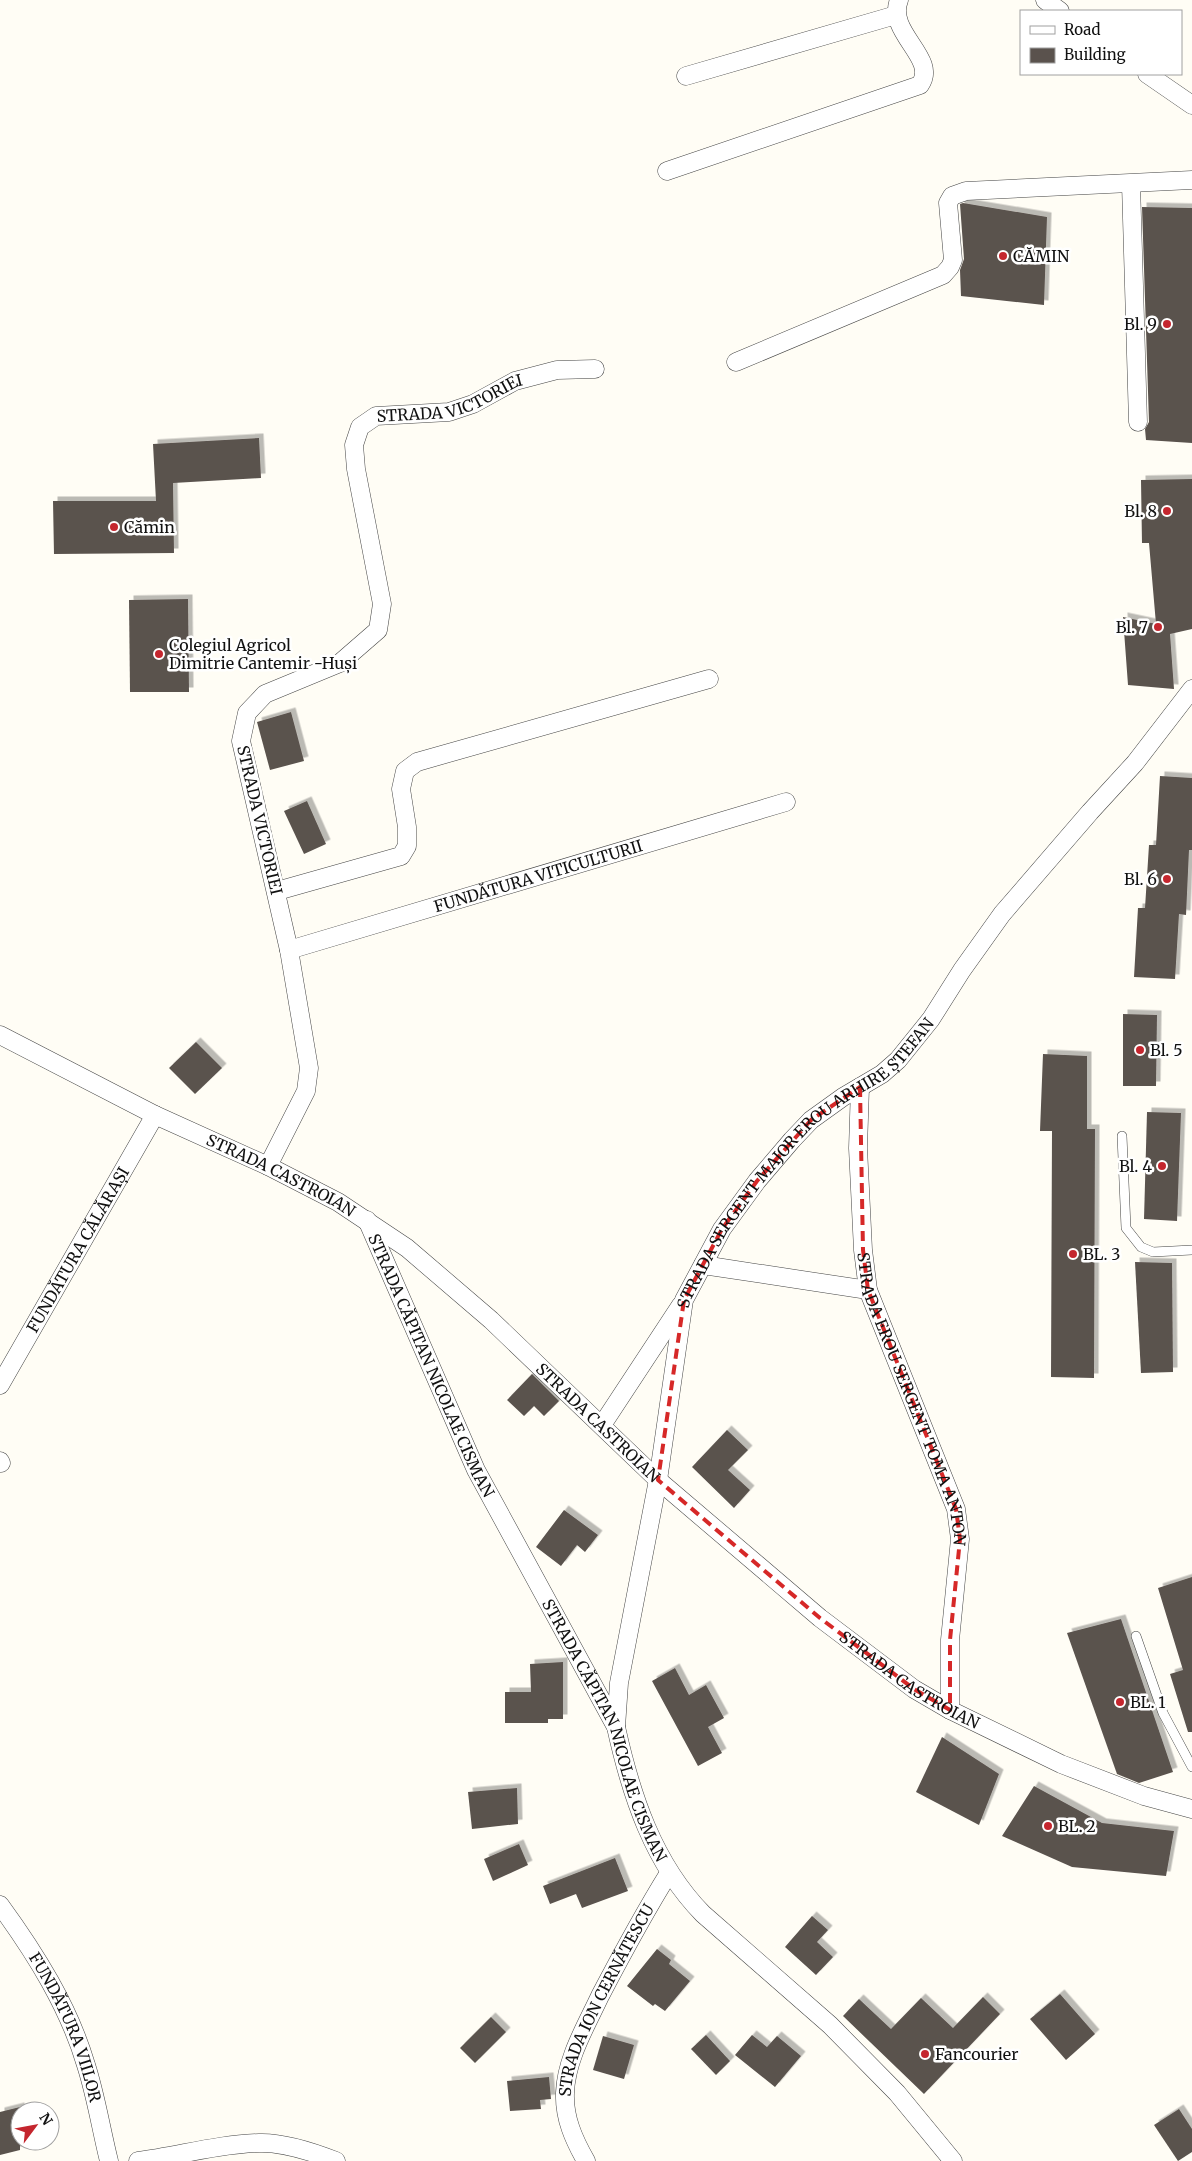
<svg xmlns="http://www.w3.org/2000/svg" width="1192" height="2161" font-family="Merriweather,serif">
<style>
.building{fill:#5a524d;filter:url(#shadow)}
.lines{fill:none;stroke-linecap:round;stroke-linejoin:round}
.lane-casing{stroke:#444;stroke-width:10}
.street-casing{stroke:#444;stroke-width:19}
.lane{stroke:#fff;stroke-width:9}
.street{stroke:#fff;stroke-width:18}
.marked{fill:none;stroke:#d62828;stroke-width:4;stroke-dasharray:10 6;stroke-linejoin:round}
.poi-dot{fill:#c4262e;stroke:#fff;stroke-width:2}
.labels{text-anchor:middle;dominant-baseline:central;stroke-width:5;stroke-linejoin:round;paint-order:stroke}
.poi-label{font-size:16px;fill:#111;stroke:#fff;text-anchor:start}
.street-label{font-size:16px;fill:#111;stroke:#fff}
</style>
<defs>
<filter id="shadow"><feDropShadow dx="4.5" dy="-4.5" stdDeviation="0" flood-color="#0004"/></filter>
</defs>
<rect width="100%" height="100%" fill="#fffdf5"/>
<g class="building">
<polygon points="963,203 1047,217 1044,305 961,296 960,270 964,259 960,204"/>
<polygon points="1142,207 1192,208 1192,443 1146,440 1145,429 1149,422"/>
<polygon points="259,438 261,478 173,483 174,553 54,554 53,501 156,501 153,444"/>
<polygon points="1192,479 1192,629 1170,634 1174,689 1128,685 1123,617 1156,624 1149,543 1142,543 1141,480"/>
<polygon points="188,599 189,692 130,692 129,600"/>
<polygon points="291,712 304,761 270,770 257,722"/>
<polygon points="1160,776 1192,778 1192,850 1189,850 1186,915 1179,914 1175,979 1134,977 1138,908 1145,908 1149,845 1156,845"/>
<polygon points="307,801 326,844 304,854 284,811"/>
<polygon points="1123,1014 1157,1015 1156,1086 1123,1086"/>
<polygon points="196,1042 222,1068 195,1094 169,1068"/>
<polygon points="1043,1054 1087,1056 1087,1129 1095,1129 1094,1378 1051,1377 1052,1131 1040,1131"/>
<polygon points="1147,1112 1181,1113 1177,1221 1144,1219"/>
<polygon points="1135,1262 1172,1263 1173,1372 1141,1373"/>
<polygon points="532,1374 559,1401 544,1416 534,1406 524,1416 507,1400"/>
<polygon points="727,1430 748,1450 728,1470 750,1490 734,1508 692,1467"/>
<polygon points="564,1510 598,1535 585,1552 577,1545 561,1566 536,1547"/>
<polygon points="1192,1577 1192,1732 1188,1732 1170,1674 1183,1670 1158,1588"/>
<polygon points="1121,1619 1173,1772 1139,1783 1117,1774 1067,1633"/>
<polygon points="563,1662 563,1719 548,1719 548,1723 505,1723 505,1692 531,1692 530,1664"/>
<polygon points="675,1668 689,1695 706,1685 724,1718 708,1727 722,1753 698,1766 652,1681"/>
<polygon points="942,1737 999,1774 979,1825 916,1792"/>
<polygon points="1034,1786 1102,1823 1174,1831 1166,1876 1072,1867 1002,1836"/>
<polygon points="517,1788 518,1824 472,1829 468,1792"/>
<polygon points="519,1844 528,1865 493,1881 484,1859"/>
<polygon points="615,1858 628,1891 582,1908 576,1894 550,1904 543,1886"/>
<polygon points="812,1916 828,1930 817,1942 833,1957 816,1975 785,1947"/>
<polygon points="657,1949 671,1960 669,1964 690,1981 665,2011 655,2004 653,2006 627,1986"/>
<polygon points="1060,1994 1095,2034 1066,2060 1030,2019"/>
<polygon points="983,1997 1000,2014 924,2094 843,2016 859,1999 891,2029 921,1998 953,2028"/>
<polygon points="491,2017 506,2032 475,2063 460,2048"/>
<polygon points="706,2035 730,2061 716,2075 691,2049"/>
<polygon points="752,2035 767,2047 777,2036 801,2056 775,2087 735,2055"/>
<polygon points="603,2036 634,2045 624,2079 593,2070"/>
<polygon points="549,2077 551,2099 540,2100 541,2109 510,2111 507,2081"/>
<polygon points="20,2107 20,2150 0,2155 0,2112"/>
<polygon points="1179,2109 1192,2129 1192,2152 1178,2161 1154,2125"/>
</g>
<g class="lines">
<g class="lane-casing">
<g id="lane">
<polyline points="1122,1136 1126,1228 1141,1247 1153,1252 1192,1250"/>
<polyline points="1136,1636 1163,1713 1192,1767"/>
</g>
</g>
<g class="street-casing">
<g id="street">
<polyline points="1045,0 1060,11"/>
<polyline points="1147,74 1192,105"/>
<polyline points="686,76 896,15"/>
<path d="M667,171L920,85C939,58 886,33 899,0"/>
<polyline points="1131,184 1138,422"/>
<polyline points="736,362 943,275 950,267 953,260 948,203 952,196 966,191 1192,180"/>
<polyline points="277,891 401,856 407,846 407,827 401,789 405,771 417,762 709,679"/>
<path id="s1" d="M289,950L786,802"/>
<path id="s2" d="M0,1035L155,1115L268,1166L338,1202L407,1248L491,1320L658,1480L820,1618L914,1689L950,1710L1061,1764L1144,1796L1192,1809"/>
<path id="s3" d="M860,1087L858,1148L863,1250L868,1290L956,1509L960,1539L950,1640V1710"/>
<path id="s4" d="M268,1166L306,1091L309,1068L289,950L241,741L247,713L265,694L340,663L378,630L382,604L356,469L354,445L360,427L376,416L449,412L473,404L515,381L557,370L595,369"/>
<path id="s5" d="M367,1220L476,1470L616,1727C631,1795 653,1863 703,1914L830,2025L897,2093L953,2161"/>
<polyline points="703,1265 868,1290"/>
<path id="s6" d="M0,1385L155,1115"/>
<polyline points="602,1425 681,1305"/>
<polyline points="0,1461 1,1463"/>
<path id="s7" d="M616,1727L619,1683L658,1480L684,1300L722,1229L757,1181L792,1140L811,1120L843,1097L882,1074L898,1060L931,1019L962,970L1002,914L1090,812L1135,763L1192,689"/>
<path id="s8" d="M0,1905C35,1953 69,2007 86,2065C96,2096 101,2129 109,2161"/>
<path d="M138,2161C178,2156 218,2144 259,2143C284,2142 313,2152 336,2161"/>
<path id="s9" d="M586,2161C574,2140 564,2118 565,2093C566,2059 586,2026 600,1996C622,1954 644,1913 669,1873"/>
</g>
</g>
<use href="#lane" class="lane"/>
<use href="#street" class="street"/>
</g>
<path class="marked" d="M860,1087L863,1250L868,1290L956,1509L960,1539L950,1640V1710L914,1689L820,1618L658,1480L684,1300L722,1229L757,1181L811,1120Z"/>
<g class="poi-dot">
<circle cx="1003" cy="256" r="5"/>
<circle cx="1167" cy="324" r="5"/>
<circle cx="1167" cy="511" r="5"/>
<circle cx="114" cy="527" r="5"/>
<circle cx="1158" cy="627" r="5"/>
<circle cx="159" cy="654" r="5"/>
<circle cx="1167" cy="879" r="5"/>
<circle cx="1140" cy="1050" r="5"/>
<circle cx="1162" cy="1166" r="5"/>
<circle cx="1073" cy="1254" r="5"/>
<circle cx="1120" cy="1702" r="5"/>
<circle cx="1048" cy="1826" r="5"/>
<circle cx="925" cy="2054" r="5"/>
</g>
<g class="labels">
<g class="poi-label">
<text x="1013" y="256">CĂMIN</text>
<text x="1157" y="324" text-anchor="end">Bl. 9</text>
<text x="1157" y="511" text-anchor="end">Bl. 8</text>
<text x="124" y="527">Cămin</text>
<text x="1148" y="627" text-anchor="end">Bl. 7</text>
<text x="169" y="645">Colegiul Agricol<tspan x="169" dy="18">Dimitrie Cantemir -Huși</tspan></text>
<text x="1157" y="879" text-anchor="end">Bl. 6</text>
<text x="1150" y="1050">Bl. 5</text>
<text x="1152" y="1166" text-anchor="end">Bl. 4</text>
<text x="1083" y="1254">BL. 3</text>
<text x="1130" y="1702">BL. 1</text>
<text x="1058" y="1826">BL. 2</text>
<text x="935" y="2054">Fancourier</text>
</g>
<g class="street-label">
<text stroke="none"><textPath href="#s4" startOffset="931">STRADA VICTORIEI</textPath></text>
<text transform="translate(260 820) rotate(77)">STRADA VICTORIEI</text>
<text stroke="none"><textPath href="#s1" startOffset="260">FUNDĂTURA VITICULTURII</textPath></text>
<text stroke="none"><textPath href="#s7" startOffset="618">STRADA SERGENT MAJOR EROU ARHIRE ȘTEFAN</textPath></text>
<text stroke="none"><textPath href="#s2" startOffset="314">STRADA CASTROIAN</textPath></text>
<text stroke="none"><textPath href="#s6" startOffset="156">FUNDĂTURA CĂLĂRAȘI</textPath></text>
<text stroke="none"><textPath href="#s5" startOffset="159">STRADA CĂPITAN NICOLAE CISMAN</textPath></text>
<text stroke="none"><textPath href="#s3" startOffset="321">STRADA EROU SERGENT TOMA ANTON</textPath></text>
<text stroke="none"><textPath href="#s2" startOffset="719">STRADA CASTROIAN</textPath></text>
<text stroke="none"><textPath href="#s2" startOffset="1124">STRADA CASTROIAN</textPath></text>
<text stroke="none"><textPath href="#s5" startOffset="564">STRADA CĂPITAN NICOLAE CISMAN</textPath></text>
<text stroke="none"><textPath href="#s9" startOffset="174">STRADA ION CERNĂTESCU</textPath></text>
<text stroke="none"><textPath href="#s8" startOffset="140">FUNDĂTURA VIILOR</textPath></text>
</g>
</g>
<rect x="1020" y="10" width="162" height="65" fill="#ffffff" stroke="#a0a0a0"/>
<rect x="1030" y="26" width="25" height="8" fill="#ffffff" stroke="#a0a0a0"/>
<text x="1064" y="35" font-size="15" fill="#111111">Road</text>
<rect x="1030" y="48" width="25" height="15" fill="#5a524d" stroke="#a0a0a0"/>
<text x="1064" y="60" font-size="15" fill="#111111">Building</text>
<g transform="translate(35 2126) rotate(58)"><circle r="24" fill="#ffffff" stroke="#a0a0a0"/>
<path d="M0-4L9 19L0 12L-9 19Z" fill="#c4262e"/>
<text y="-8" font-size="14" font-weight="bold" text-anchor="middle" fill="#111111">N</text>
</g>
</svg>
